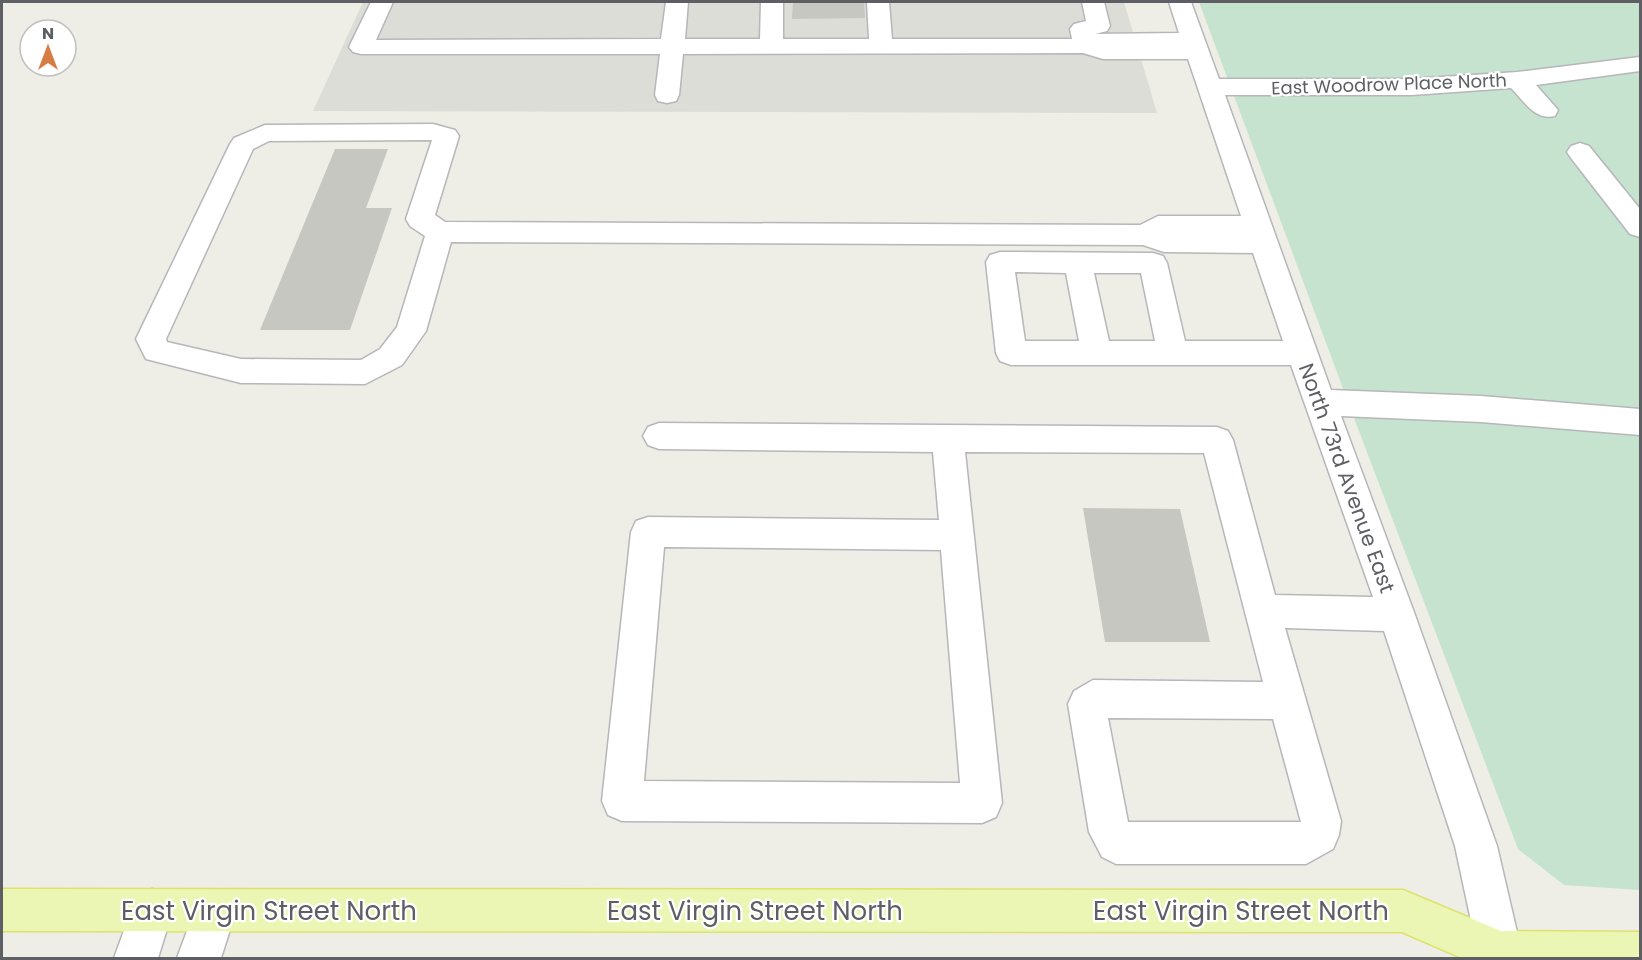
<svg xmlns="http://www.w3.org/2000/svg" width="1642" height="960" font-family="Poppins,sans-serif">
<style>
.industrial{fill:#ddddd8}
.green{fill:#c6e3cf}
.building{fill:#c7c7c1}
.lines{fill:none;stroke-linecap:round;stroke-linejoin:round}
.minor-casing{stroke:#b6b6bb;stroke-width:3}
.major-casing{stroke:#dee26c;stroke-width:3}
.minor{fill:#fff;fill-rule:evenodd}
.major{fill:#ecf6b4;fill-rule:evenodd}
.labels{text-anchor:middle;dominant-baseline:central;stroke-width:4.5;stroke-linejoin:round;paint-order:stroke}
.far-street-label{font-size:18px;fill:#5e5f65;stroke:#fff}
.street-label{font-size:21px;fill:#5e5f65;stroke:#fff}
.near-street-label{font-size:26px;fill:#5e5f65;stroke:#fff}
</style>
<rect width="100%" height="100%" fill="#eeeee6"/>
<polygon class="industrial" points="363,2 1124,2 1157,113 313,111"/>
<polygon class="green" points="1199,2 1640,2 1640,890 1564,885 1518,849 1357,426"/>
<g class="building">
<polygon points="793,2 864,2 865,18 792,19"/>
<polygon points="335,149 388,149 366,208 392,208 350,330 260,330"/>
<polygon points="1083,508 1180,509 1210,642 1105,642"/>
</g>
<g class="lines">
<g class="minor-casing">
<g id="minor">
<path d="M371,2H393L376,40L661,39L666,2H688L685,39H760L761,2H783V39H869L867,2H889L892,39H1072L1070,29L1074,24L1086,21L1082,2H1104L1110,26L1107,31L1095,34L1179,33L1169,2H1191L1219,79H1412L1517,72L1640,57V71L1536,85L1558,110L1555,116C1535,121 1524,101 1511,88L1412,95H1225L1331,390L1481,396L1640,409V435L1481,422L1341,416L1415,615L1497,846L1523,958H1479L1455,846L1384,631L1285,628L1341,821L1339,835L1333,849L1306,864H1116L1102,857L1089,832L1068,704L1074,691L1093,680L1263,682L1204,453L965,452L1002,803L996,817L982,823L622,821L608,815L602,801L631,532L636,521L648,517L939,520L933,452L659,449L648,445L643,436L648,427L659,423L1217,427L1228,431L1233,440L1275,595L1373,597L1291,365H1011L1000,361L996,353L986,262L990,255L1000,252L1153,253L1163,256L1167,263L1185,341H1283L1253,253L1164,252L1143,245L451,242L426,331L402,365L365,384L241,383L146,359L136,339L230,144L234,138L265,125L433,124L455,130L459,136L435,215L445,222L1140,225L1158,216H1241L1188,59H1103L1083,53L683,54L679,95L676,101L667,103L658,101L655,95L660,54H361L353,52L349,47ZM432,140L406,219L410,226L425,236L397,327L380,349L361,360L241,359L167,342L166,339L253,149L269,141ZM1015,272L1066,273L1079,341H1025ZM1094,273H1141L1155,341H1109ZM664,547L941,550L960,783L644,781ZM1108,718L1273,719L1301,822H1128Z"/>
<polygon points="1580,143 1589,146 1640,209 1640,237 1630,234 1571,158 1567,152 1571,146"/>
<polygon points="152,889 167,895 173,910 158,958 114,958 137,895"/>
<polygon points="215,890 230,896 236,911 221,958 177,958 200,896"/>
</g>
</g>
<g class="major-casing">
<polygon id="major" points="2,889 1403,890 1501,931 1640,932 1640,958 1462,958 1402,932 2,931"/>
</g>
<use href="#minor" class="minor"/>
<use href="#major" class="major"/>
</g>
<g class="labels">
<g class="far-street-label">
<text transform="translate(1389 84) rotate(-2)">East Woodrow Place North</text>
</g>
<g class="street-label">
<text transform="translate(1347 478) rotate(70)">North 73rd Avenue East</text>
</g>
<g class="near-street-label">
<text x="269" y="911">East Virgin Street North</text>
<text x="755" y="911">East Virgin Street North</text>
<text x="1241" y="911">East Virgin Street North</text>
</g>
</g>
<rect width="1642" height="960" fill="none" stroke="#5e5f65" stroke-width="6"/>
<g transform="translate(48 48)"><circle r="28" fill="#ffffff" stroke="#bfbfc1" stroke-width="1.5"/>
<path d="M0-4.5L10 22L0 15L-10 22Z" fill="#d67d45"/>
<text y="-9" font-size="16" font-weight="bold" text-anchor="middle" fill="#5e5f65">N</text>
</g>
</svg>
